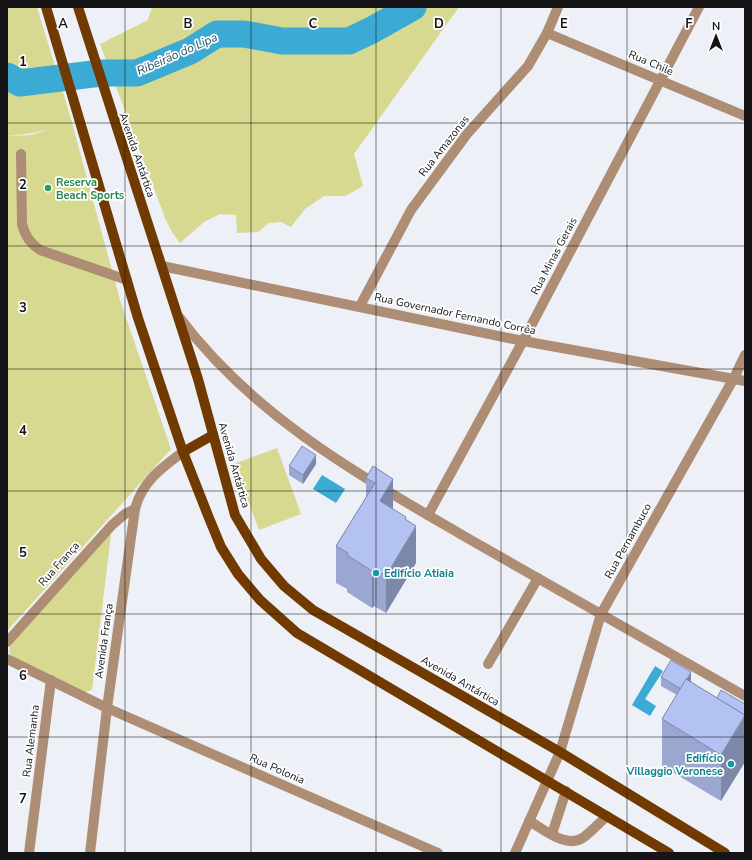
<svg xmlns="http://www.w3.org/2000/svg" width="752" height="860" font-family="'Nunito Sans',sans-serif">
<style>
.green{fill:#d6d98f}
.water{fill:#3baad5}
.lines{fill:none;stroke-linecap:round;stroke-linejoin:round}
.river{stroke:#3baad5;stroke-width:27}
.minor{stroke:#ad8d74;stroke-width:10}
.major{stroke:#703a00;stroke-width:10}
.wall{fill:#9aa7d0}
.shaded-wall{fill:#7d88a9}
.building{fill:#b3c2f2;stroke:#7d88a9}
.grid{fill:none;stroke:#151518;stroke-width:1;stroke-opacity:0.55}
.leisure-dot{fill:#2e9e5b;stroke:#fff;stroke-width:1.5}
.culture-dot{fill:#0f9aa8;stroke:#fff;stroke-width:1.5}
.labels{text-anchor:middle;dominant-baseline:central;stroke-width:3.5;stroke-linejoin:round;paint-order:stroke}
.street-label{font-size:11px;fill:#151518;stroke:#fff}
.leisure-label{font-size:11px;font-weight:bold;fill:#27864d;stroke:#fff;text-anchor:start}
.culture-label{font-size:11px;font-weight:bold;fill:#0d838f;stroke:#fff;text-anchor:start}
.water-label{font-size:12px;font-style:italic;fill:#1c4a5c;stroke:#fff}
.grid-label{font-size:13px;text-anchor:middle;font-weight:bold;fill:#151518;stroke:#fff;stroke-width:3.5;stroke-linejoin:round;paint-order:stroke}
</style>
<rect width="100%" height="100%" fill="#eef0f7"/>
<g class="green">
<polygon points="7,7 37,7 71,119 120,300 171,449 7,631 7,136 32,135 48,129 34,133 7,136"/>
<polygon points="152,7 459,7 354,154 363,186 345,196 324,196 305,209 291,227 281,222 269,223 258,232 237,233 236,215 220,214 204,222 180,243 172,232 165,218 100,44 148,20"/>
<polygon points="277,448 301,514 259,530 234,464"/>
<polygon points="106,533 111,535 92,690 85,692 14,659 9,652 11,643"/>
</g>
<g class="water">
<polygon points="322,475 345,489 336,503 313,489"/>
<polygon points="655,666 663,671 645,699 656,706 650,716 632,705"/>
</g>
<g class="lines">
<polyline class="river" points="7,76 20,83 101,73 137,73 190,51 217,34 244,34 282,41 349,41 372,30 413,7"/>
<g class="minor">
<polyline points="547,33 745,116"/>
<path d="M21,154L22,224C25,236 30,243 40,250L127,280"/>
<polyline points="162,266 523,341 745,381"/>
<polyline points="360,306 411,210 467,134 528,66 547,33 558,7"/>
<path d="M179,317C256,419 361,476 469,539C561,592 653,644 745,696"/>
<polyline points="428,515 523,341 699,7"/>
<polyline points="7,642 112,525 125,514 135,509"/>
<polyline points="7,659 107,708 438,853"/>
<polyline points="488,664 538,578"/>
<path d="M529,821C544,829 567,850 584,837C592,831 599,823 607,816"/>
<polyline points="552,834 566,791"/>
<polyline points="29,853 51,680"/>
<path d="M90,853L107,708L135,509C142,482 161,468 183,452"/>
<polyline points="515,853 560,752 601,614 734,378 745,355"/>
</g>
<g class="major">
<polyline points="46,7 138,318 183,452 209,518 221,547 238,574 260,600 297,633 669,853"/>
<polyline points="78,7 198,379 235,515 261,559 284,586 313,610 560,752 725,853"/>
<polyline points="183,452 213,435"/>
</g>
</g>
<g class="wall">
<polygon points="316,464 303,484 289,475 289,466"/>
<polygon points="373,466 393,509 406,519 416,563 386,613 374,606 372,608 347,592 347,589 336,583 336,546 366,497 366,478"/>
<polygon points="661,677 691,681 691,682 717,698 721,690 721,801 662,766 662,719 677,695 661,686"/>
</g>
<g class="shaded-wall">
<polygon points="316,455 316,464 303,484 303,475"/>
<polygon points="393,479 393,516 380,501"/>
<polygon points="406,517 406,543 416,526 416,563 386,613 386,576 405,519"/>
<polygon points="374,569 374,606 372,608 372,571"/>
<polygon points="691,672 691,681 681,698 681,689"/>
<polygon points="745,716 745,762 721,801 721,755"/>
</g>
<g class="building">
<polygon points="302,446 316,455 303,475 289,466"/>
<polygon points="373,466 393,479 380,501 406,517 405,519 416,526 386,576 374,569 372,571 347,555 348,553 336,546 375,483 366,478"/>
<polygon points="671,660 691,672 681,689 661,677"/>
<polygon points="686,679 745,715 721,755 662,719"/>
<polygon points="721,690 745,704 745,715 717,698"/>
</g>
<path class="grid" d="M125,7V853M251,7V853M376,7V853M501,7V853M627,7V853M7,123H745M7,246H745M7,369H745M7,491H745M7,614H745M7,737H745"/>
<circle class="leisure-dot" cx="48" cy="188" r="4"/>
<g class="culture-dot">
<circle cx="376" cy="573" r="4"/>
<circle cx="731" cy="764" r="4"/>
</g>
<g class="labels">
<g class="street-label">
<text transform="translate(651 63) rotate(23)">Rua Chile</text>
<text transform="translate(444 146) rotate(-52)">Rua Amazonas</text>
<text transform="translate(137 155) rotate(71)">Avenida Antártica</text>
<text transform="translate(554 256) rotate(-62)">Rua Minas Gerais</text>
<text transform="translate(455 314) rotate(12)">Rua Governador Fernando Corrêa</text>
<text transform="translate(234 465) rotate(74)">Avenida Antártica</text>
<text transform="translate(628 541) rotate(-61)">Rua Pernambuco</text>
<text transform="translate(59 564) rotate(-48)">Rua França</text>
<text transform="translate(104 641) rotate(-82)">Avenida França</text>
<text transform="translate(460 681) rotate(30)">Avenida Antártica</text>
<text transform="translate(31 741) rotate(-83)">Rua Alemanha</text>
<text transform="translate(277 769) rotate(24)">Rua Polonia</text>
</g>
<g class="leisure-label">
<text x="56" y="182">Reserva<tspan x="56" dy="13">Beach Sports</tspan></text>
</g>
<g class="culture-label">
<text x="384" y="573">Edifício Atiaia</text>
<text x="723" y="758" text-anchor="end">Edifício<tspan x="723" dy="13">Villaggio Veronese</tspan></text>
</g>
<g class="water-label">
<text transform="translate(177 54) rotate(-24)">Ribeirão do Lipa</text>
</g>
</g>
<g class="grid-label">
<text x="63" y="28">A</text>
<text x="188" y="28">B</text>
<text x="313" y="28">C</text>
<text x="439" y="28">D</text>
<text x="564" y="28">E</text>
<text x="689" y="28">F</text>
<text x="23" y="66">1</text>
<text x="23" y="189">2</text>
<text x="23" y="312">3</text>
<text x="23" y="435">4</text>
<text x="23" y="557">5</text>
<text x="23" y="680">6</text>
<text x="23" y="803">7</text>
</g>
<rect width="752" height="860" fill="none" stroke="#151518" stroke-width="16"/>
<g transform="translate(716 36)" stroke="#ffffff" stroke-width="3" paint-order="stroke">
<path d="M0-3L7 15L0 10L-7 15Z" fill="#151518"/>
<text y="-6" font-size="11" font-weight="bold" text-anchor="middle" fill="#151518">N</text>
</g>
</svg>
